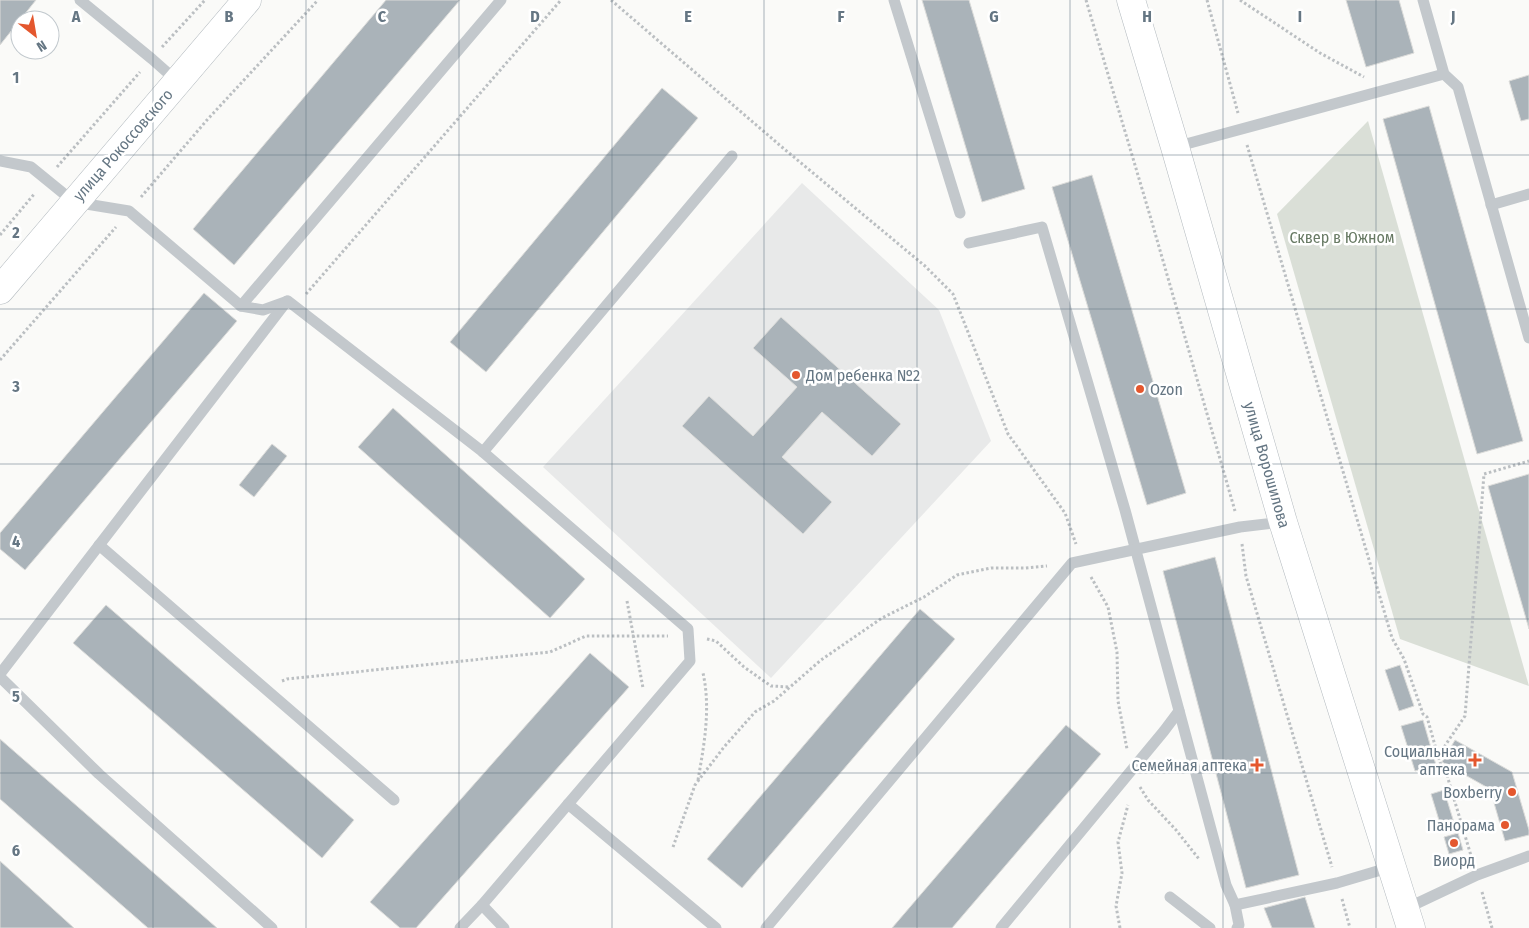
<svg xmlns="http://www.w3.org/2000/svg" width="1529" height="928" font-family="'Fira Sans Condensed',sans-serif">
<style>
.built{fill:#e8e9e9}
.green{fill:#dadfd7}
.building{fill:#aab3b9;stroke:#dcdcda}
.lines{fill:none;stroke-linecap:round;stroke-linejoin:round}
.secondary-casing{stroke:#b3babf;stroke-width:29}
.path{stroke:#bbbfc2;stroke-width:3;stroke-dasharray:2.5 2.5;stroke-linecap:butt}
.lane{stroke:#c3c8cc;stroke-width:11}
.secondary{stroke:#fff;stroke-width:28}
.grid{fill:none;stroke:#657683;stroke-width:1;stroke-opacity:0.55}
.poi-dot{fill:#e4572e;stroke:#fff;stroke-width:2}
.labels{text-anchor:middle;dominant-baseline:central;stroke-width:5;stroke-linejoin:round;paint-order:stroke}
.street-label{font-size:16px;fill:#657683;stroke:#fff}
.park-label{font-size:16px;fill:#687a64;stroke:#fff}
.poi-label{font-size:16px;fill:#657683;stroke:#fff;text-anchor:end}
.grid-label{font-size:16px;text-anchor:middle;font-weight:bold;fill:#657683;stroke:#fff;stroke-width:5;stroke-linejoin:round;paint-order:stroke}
</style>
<rect width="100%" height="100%" fill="#fafaf8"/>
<polygon class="built" points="802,183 939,310 991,441 771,678 543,467"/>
<polygon class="green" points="1368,121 1529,686 1400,639 1277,214"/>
<g class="building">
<polygon points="0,0 36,0 0,45"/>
<polygon points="386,0 460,0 234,265 193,229"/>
<polygon points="922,0 969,0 1025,189 982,202"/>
<polygon points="1346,0 1399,0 1414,53 1366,67"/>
<polygon points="1529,75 1529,119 1521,121 1509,81"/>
<polygon points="662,88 698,118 486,372 450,342"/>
<polygon points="1429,106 1523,441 1477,454 1383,119"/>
<polygon points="1092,175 1186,493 1147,505 1052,187"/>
<polygon points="204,293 237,321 25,570 0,549 0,533"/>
<polygon points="781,317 901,424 872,456 822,412 782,457 832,502 803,534 682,426 709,396 753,436 797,387 753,348"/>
<polygon points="393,408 585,579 550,618 358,447"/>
<polygon points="272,444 287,456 254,497 239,485"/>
<polygon points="1529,474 1529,629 1488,486"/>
<polygon points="1215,557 1299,875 1246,888 1163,571"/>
<polygon points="106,605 354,820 322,858 73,643"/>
<polygon points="920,609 955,639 742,888 707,859"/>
<polygon points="590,653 629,687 416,928 400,928 370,902"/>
<polygon points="1400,665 1414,706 1399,711 1385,670"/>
<polygon points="1423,720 1436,765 1415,771 1401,726"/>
<polygon points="1066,725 1101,754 952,928 892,928"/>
<polygon points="0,739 217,928 148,928 0,799"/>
<polygon points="1455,740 1512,772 1529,830 1529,835 1505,841 1490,789 1442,762"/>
<polygon points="1444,790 1455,826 1442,830 1431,794"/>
<polygon points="1458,833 1463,850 1449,854 1444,837"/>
<polygon points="0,861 74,928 0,928"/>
<polygon points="1305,897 1315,928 1272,928 1264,908"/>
</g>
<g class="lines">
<g class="secondary-casing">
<g id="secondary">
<polyline points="1131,0 1175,147 1283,522 1411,928"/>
<polyline points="0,290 247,0"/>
</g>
</g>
<g class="path">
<polyline points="611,0 783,148 925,266 953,294 1008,434 1065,513 1076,544"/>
<polyline points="1086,0 1151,219 1235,511"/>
<polyline points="1207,0 1238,113"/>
<polyline points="1240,0 1320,53 1364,77"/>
<polyline points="162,47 205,0"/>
<polyline points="1247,145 1392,638 1404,659 1423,714 1427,717 1438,756"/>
<polyline points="57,167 140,72"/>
<polyline points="141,197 207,120 318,0"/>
<polyline points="0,235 35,193"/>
<polyline points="306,294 561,0"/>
<polyline points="0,360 116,227"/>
<polyline points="1242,544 1246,576 1332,867"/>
<polyline points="1091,577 1108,607 1117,652 1118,701 1127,749"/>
<polyline points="627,601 643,688"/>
<polyline points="707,639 716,641 744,667 771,686 790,687"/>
<polyline points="282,681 287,679 550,652 586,636 668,636"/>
<path d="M698,780C704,745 711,709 703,673"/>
<polyline points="1140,787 1148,800 1176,830 1199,859"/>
<polyline points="673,847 695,785 724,747 755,712 774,701 821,660 882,618 924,597 957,575 991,568 1025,568 1047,566"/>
<polyline points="1472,859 1446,772 1441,765 1438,756 1465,716 1484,474 1529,461"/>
<polyline points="1482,892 1492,928"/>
<polyline points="1342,899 1350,928"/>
<polyline points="1120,928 1116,906 1122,873 1118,842 1128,805"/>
</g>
<g class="lane">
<polyline points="80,0 152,59 178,82"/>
<polyline points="894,0 960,213"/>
<polyline points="1423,0 1444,74 1458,87 1529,338"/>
<polyline points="1175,147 1444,74"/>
<polyline points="0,161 31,167 74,202 129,211 241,306 501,0"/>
<polyline points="1491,205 1529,194"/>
<polyline points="969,243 1042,227 1125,510 1226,885 1235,905 1239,925 1237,928"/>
<polyline points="241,306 263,310 288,301 483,452 688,629 690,661 482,905"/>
<polyline points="483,452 732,156"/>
<polyline points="99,545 394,800"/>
<polyline points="0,674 287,301"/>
<polyline points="0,677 99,774 272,928"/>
<polyline points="568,804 716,928"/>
<polyline points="1170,897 1210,928"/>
<polyline points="1235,905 1337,883 1391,867"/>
<polyline points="1405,909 1477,875 1529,856"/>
<polyline points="460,928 482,905 504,928"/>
<polyline points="766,928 1072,563 1240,527 1282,522"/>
<polyline points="1001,928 1164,731 1179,711"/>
</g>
<use href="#secondary" class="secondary"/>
</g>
<path class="grid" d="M153,0V928M306,0V928M459,0V928M612,0V928M764,0V928M917,0V928M1070,0V928M1223,0V928M1376,0V928M0,155H1529M0,309H1529M0,464H1529M0,619H1529M0,773H1529"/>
<g class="poi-dot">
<circle cx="796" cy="375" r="5"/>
<circle cx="1140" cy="389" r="5"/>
<path d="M1472.5 752.5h5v5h5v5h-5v5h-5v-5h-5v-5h5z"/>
<path d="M1254.5 757.5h5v5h5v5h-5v5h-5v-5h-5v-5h5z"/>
<circle cx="1512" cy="792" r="5"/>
<circle cx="1505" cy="825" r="5"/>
<circle cx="1454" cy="843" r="5"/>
</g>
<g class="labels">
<g class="street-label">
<text transform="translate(123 145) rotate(-49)">улица Рокоссовского</text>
<text transform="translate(1267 465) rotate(74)">улица Ворошилова</text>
</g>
<g class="park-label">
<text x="1342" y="237">Сквер в Южном</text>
</g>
<g class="poi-label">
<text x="806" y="375" text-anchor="start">Дом ребенка №2</text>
<text x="1150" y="389" text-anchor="start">Ozon</text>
<text x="1465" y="751">Социальная<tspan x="1465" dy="18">аптека</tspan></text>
<text x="1247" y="765">Семейная аптека</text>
<text x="1502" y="792">Boxberry</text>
<text x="1495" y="825">Панорама</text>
<text x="1454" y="860" text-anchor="middle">Виорд</text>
</g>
</g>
<g class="grid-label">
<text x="76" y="22">A</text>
<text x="229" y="22">B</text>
<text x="382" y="22">C</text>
<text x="535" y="22">D</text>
<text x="688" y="22">E</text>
<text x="841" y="22">F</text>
<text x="994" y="22">G</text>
<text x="1147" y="22">H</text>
<text x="1300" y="22">I</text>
<text x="1453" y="22">J</text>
<text x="16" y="83">1</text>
<text x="16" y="238">2</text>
<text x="16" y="392">3</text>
<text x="16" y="547">4</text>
<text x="16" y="702">5</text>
<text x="16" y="856">6</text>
</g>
<g transform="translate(35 35) rotate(149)"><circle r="24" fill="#ffffff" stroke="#c1c8cd"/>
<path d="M0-4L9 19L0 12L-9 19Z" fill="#e4572e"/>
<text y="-8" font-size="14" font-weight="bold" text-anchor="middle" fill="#657683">N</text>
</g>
</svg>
